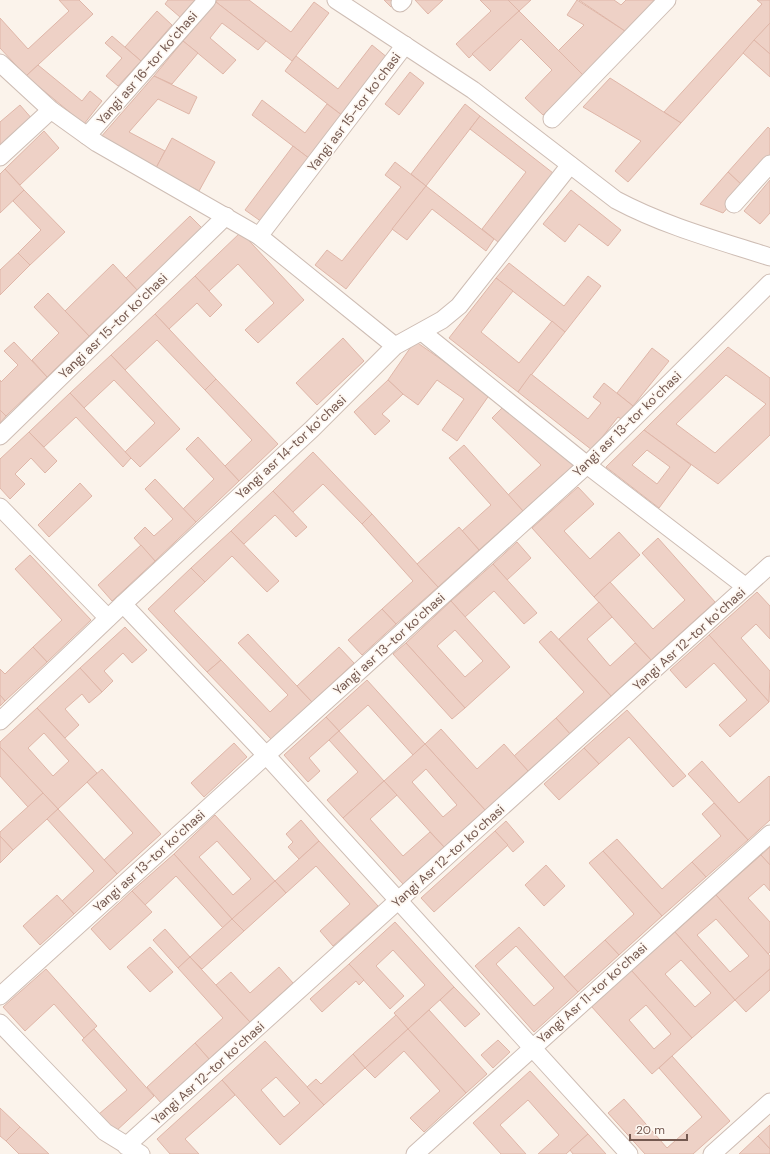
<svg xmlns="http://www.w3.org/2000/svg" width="770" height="1154" font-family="'DM Sans',sans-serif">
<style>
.building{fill:#eed1c6;stroke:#dfb6a8;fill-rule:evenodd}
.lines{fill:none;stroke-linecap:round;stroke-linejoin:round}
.minor-casing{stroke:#cebdb4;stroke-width:19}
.minor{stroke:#fff;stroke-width:17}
.labels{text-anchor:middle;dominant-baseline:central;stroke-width:3.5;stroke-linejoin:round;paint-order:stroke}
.street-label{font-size:13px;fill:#745950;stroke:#fef8f2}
</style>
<rect width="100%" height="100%" fill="#fbf3eb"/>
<g class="building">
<polygon points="59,0 79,0 93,14 26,76 0,48 0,18 28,49 69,11"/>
<polygon points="168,0 195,0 180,17 165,4"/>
<polygon points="217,0 249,0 291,32 314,2 329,13 292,61 216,2"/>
<polygon points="384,0 399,0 391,7"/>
<polygon points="415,0 443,0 428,14"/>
<polygon points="480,0 508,0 519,11 469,58 456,44 491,11"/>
<polygon points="508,0 531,0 519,11"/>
<polygon points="577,0 625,31 583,75 558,51 584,25 567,15"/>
<polygon points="579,0 614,0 621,5 626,0 655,0 625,31"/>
<polygon points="757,0 770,0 770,23 681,123 664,112 762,4"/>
<polygon points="216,2 266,41 258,50 222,23 210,38 236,60 223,74 183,41"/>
<polygon points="157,11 172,25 141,61 125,47"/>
<polygon points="519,11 583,75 543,115 525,98 552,70 521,39 490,71 472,54"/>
<polygon points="770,23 770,54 754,40"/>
<polygon points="112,36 141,61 118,86 106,76 122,58 105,43"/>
<polygon points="754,40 770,54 770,77 743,53"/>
<polygon points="183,41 198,53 172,84 154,76"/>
<polygon points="372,45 388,58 343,116 285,71 296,56 338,89"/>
<polygon points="38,65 82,101 90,91 102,101 84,124 26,76"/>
<polygon points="410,72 424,83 399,115 385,104"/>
<polygon points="154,76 197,97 189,114 158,99 129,132 165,151 156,168 100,138"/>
<polygon points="610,78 681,123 628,182 615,171 641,141 583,107"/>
<polygon points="262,100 305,133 327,104 343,116 310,159 252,115"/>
<polygon points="465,104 480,116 426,186 411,174"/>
<polygon points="20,105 33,120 0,149 0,122"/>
<polygon points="480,116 553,173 498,242 482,229 526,172 470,129"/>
<polygon points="768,127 770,129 770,160 745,188 728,172"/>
<polygon points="44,131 59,148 20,185 5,169"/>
<polygon points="172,138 215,162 199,191 156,168"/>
<polygon points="293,146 310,159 262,222 245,210"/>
<polygon points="395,162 426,186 346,289 315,265 327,250 342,261 401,187 385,175"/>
<polygon points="5,169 24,190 0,213 0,174"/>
<polygon points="728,172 745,188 723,213 700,204"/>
<polygon points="770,180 770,213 760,224 744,211"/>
<polygon points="426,186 494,239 486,251 432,209 407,240 392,229"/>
<polygon points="24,190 65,232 30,265 18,253 41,230 13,201"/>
<polygon points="571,190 621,230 608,246 579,224 565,242 543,224"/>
<polygon points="190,216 202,228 137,290 126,278"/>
<polygon points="241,232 304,300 258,343 245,330 274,303 238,264 209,291 195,276"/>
<polygon points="18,253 30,265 0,295 0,270"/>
<polygon points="509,263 564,306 588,276 601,286 565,332 496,278"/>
<polygon points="113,264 137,290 89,336 65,311"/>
<polygon points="195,276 222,305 210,317 197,303 169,329 155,314"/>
<polygon points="496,278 513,291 481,332 519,363 552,321 565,332 518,392 449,338"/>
<polygon points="48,293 89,336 47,377 32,360 59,333 34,307"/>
<polygon points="155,314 216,379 205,390 157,340 125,370 111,355"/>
<polygon points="343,338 364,361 317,405 296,383"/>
<polygon points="415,341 490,394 457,441 442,430 464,399 437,380 418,405 403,394 388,380"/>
<polygon points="14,342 47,377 6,416 0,410 0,380 1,382 18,365 4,351"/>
<path d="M728,347L770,378V435L718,484L644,430ZM726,375L766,404L715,453L676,424Z"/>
<polygon points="652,348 669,361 633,406 617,393"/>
<polygon points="111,355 180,429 140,467 125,452 155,423 114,380 84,408 70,393"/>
<polygon points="531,374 588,419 601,403 593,397 604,383 633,406 623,420 618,417 592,450 518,392"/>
<polygon points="216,379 278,444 239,481 225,466 252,440 205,390"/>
<polygon points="388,380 403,394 382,414 390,421 375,435 354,412"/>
<polygon points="70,393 131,458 123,467 76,417 44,447 29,432"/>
<polygon points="507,403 574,465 523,511 508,495 541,465 492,418"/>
<polygon points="0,410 6,416 0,423"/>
<path d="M644,430L691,465L659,508L606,467ZM647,450L670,467L657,484L632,465Z"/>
<polygon points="29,432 57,461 45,473 31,458 15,474 25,484 10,499 0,488 0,459"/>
<polygon points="198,437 239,481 196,522 183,509 214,479 186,449"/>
<polygon points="464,445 523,511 479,550 462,531 491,505 449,458"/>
<polygon points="313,452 372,514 362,524 323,484 293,512 273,491"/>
<polygon points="155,479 196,522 155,561 134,538 145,527 154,536 173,519 145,489"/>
<polygon points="80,483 92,496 49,537 38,525"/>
<polygon points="578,487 594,504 564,531 590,559 619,532 640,555 594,597 532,528"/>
<polygon points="273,491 307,527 296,537 275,515 244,544 231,531"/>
<polygon points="372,514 438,587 396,624 382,609 413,581 362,524"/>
<polygon points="459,527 479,550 438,587 417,564"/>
<polygon points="231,531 279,581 267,592 232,556 205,582 191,568"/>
<polygon points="658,538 715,602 651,660 594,597 610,582 653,629 685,600 642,553"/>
<polygon points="517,542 531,558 507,580 493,564"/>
<polygon points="141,545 155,561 112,601 98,585"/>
<polygon points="30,555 91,620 47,662 33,647 62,620 15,569"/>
<polygon points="493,564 537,613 524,624 494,591 465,617 451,601"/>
<polygon points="191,568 205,582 174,611 221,660 207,672 148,609"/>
<polygon points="757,592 770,606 770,639 756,624 741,638 770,671 769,702 709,635"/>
<path d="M451,601L510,667L465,708L406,643ZM455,630L483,661L465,677L437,646Z"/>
<polygon points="599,602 612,617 587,639 610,666 635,643 651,660 611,696 559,639"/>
<polygon points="382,609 396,624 362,655 348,640"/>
<polygon points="125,627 147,650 132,663 123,653 104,671 113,681 102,692 80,668"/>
<polygon points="551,631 611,696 570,734 556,718 584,692 539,642"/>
<polygon points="248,634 312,702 272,740 207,672 221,660 270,712 288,695 238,643"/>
<polygon points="709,635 769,702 730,737 719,725 747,700 714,663 686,688 670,670"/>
<polygon points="406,643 465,708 452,719 393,654"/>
<polygon points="33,647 47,662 5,701 0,695 0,669 5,674"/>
<polygon points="339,647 354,663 312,702 297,686"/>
<polygon points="80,668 102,692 89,703 82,694 65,709 79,725 65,738 37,708"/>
<polygon points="367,680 425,744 413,755 368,705 339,731 326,717"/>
<polygon points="0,695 5,701 0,706"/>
<path d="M37,708L97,773L58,809L0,747V742ZM44,733L69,761L53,776L28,748Z"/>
<polygon points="627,710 686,776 673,787 629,737 599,764 584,748"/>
<polygon points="326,717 339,731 309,758 320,771 308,782 284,755"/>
<polygon points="556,718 570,734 528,771 514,756"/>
<polygon points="441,729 477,769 504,744 528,771 485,810 425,744"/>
<polygon points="339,731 384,781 343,818 327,800 358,772 329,740"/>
<polygon points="234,743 247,757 204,797 191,783"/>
<path d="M425,744L485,810L444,847L384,781ZM426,769L457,805L443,817L412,782Z"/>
<polygon points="0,747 43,793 28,807 0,776"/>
<polygon points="584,748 599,764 559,800 544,784"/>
<polygon points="702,761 739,803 769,776 770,777 770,820 748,840 688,774"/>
<polygon points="102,769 161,834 117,874 104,860 133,833 87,782"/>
<polygon points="384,781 397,795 370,819 403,856 430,832 444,847 403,884 343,818"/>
<polygon points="43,793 58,809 13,850 0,836 0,832"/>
<polygon points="714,803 748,840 706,877 692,862 721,836 702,814"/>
<polygon points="58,809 117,874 74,914 62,901 94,871 47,819"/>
<path d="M215,815L275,881L232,919L174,854ZM217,841L251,879L233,895L199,857Z"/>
<polygon points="301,820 319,841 299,859 288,847 293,842 286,834"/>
<polygon points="506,821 524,842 513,852 495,831"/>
<polygon points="495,831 508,845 434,912 421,898"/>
<polygon points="0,836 13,850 0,863"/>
<polygon points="617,839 662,889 692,862 706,877 662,916 603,851"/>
<polygon points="319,841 378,906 333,946 320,931 350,904 316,866 286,893 275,881"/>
<polygon points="770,847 770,865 761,855"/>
<polygon points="603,851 662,916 619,955 605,940 634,914 589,863"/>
<polygon points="174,854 232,919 223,928 176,876 145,905 132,891"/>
<polygon points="761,855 770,865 770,891 764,884 748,898 770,922 770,952 768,954 716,895"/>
<polygon points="546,865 565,886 544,906 525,885"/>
<polygon points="275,881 286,893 244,931 232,919"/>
<polygon points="132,891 152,912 110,950 91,929"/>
<polygon points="57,895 74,914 40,945 23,926"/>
<path d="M716,895L770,956V969L735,1000L675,932ZM716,919L749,956L730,972L697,935Z"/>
<polygon points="232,919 244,931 202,969 190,957"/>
<polygon points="395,922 454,987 408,1029 394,1013 425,985 393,950 376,966 404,996 390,1009 349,964"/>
<path d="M519,927L578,992L534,1032L475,966ZM516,946L554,988L534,1006L496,964Z"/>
<polygon points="165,929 190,957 178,968 153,940"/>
<path d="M675,932L735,1000L692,1038L631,970ZM681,960L711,993L695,1007L665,974Z"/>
<polygon points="605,940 619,955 578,992 564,977"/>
<polygon points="150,947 173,972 150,992 127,967"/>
<polygon points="190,957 250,1022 209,1059 195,1043 223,1018 178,968"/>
<polygon points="349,964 364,980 359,985 356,981 322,1012 310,999"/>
<polygon points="279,967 293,983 250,1022 216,985 231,972 250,993"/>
<polygon points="46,969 97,1026 84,1038 54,1004 25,1031 3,1007"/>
<polygon points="770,969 770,990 746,1012 735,1000"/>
<path d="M631,970L692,1038L652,1074L591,1006ZM646,1005L671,1034L654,1049L629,1020Z"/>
<polygon points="454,987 480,1014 465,1027 440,1000"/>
<polygon points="429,1010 487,1074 466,1093 408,1029"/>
<polygon points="396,1015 408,1029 365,1068 353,1054"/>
<polygon points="94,1029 154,1096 115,1132 99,1114 127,1090 82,1040"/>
<polygon points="408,1029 466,1093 424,1132 410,1118 440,1091 404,1051 375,1078 365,1068"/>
<polygon points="498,1040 510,1052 493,1068 481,1055"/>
<path d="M265,1041L324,1105L280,1145L222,1080ZM276,1077L300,1103L284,1117L261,1090Z"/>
<polygon points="195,1043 209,1059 161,1103 147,1087"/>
<polygon points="353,1054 365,1068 324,1105 307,1087 316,1079 321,1084"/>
<polygon points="672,1056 730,1121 693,1154 645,1154 608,1113 624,1099 667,1148 702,1117 659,1068"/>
<polygon points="530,1071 588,1134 566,1154 538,1154 559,1135 528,1100 500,1125 526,1154 501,1154 473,1123"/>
<polygon points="222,1080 235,1095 185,1139 199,1154 170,1154 157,1139"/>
<polygon points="0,1108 20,1127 6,1141 0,1136"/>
<polygon points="770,1125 770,1149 758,1136"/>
<polygon points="20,1127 49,1154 19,1154 6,1141"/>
<polygon points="588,1134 606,1154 573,1154 570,1150"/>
<polygon points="758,1136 770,1149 770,1154 739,1154"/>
</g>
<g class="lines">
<g class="minor-casing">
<g id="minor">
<path d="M336,0L473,90L616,200C665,226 717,240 770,257"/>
<polyline points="400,3 403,0"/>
<polyline points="0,63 51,110 97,143 259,236 395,346"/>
<polyline points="552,119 667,0"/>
<polyline points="87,136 207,0"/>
<polyline points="0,157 51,110"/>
<polyline points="734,204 770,164"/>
<polyline points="259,236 405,45"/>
<polyline points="422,332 587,465 746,587"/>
<polyline points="0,436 226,216"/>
<polyline points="0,507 108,618"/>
<polyline points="123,604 266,755 629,1154"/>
<polyline points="0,721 123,604 312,429 395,346 442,320 459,306 570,165"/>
<polyline points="0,996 587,465 770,283"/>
<polyline points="0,1023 105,1132 141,1154"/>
<polyline points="126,1146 770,565"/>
<polyline points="415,1154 770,834"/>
<polyline points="712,1154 770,1102"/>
</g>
</g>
<use href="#minor" class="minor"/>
</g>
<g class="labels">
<g class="street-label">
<text transform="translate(147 68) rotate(-49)">Yangi asr 16-tor koʻchasi</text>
<text transform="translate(354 112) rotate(-53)">Yangi asr 15-tor koʻchasi</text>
<text transform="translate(113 326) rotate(-44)">Yangi asr 15-tor koʻchasi</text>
<text transform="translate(627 424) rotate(-44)">Yangi asr 13-tor koʻchasi</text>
<text transform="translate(291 447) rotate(-43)">Yangi asr 14-tor koʻchasi</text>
<text transform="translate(689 639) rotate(-42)">Yangi Asr 12-tor koʻchasi</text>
<text transform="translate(389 644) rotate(-42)">Yangi asr 13-tor koʻchasi</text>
<text transform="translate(448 856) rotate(-42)">Yangi Asr 12-tor koʻchasi</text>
<text transform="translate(149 861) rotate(-42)">Yangi asr 13-tor koʻchasi</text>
<text transform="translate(592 993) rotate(-42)">Yangi Asr 11-tor koʻchasi</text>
<text transform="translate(208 1073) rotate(-42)">Yangi Asr 12-tor koʻchasi</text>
</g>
</g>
<path d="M630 1134v6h57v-6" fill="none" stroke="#745950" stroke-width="2"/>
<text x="636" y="1134" font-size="12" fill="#745950" stroke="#fef8f2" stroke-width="3" paint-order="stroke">20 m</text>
</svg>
